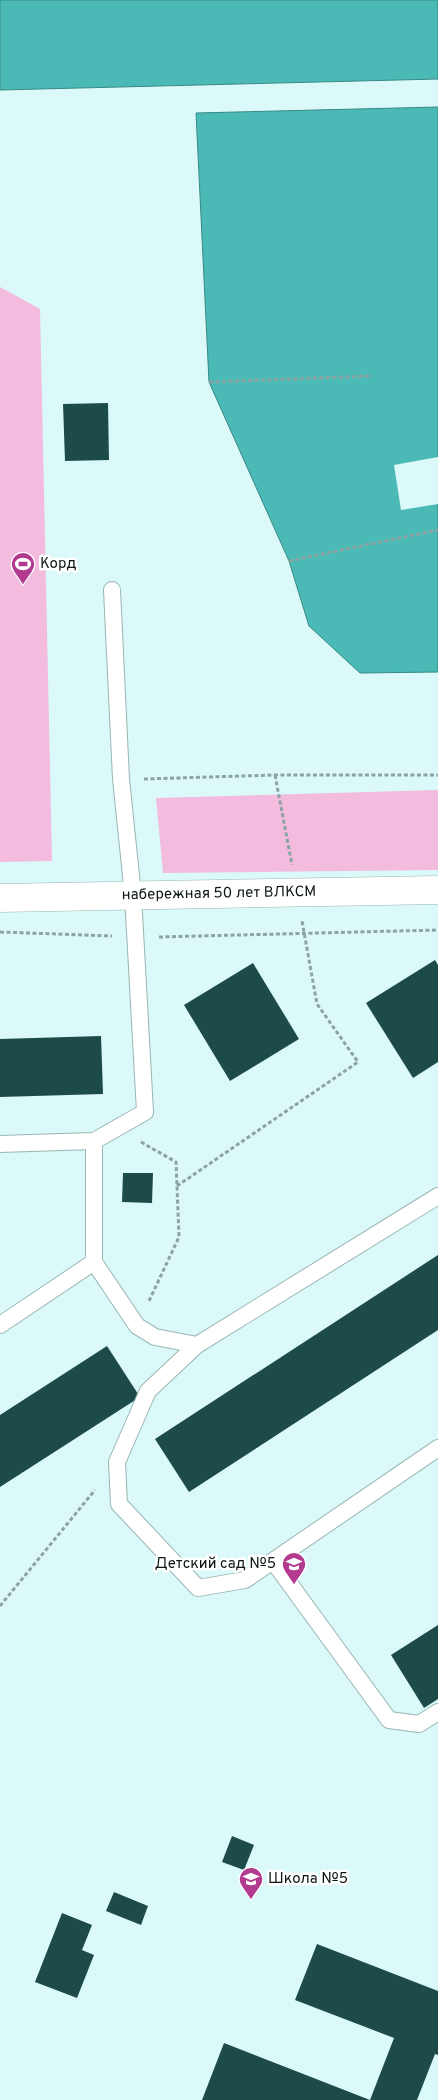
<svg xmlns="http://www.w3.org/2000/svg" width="438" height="2100" font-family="Overpass,sans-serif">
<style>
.green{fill:#f3bbde}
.water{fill:#4bbab6;stroke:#388986}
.pier{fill:#dbf9f8}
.building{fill:#1d4b49}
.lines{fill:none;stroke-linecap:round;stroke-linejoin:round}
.service-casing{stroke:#99b6b4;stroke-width:18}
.tertiary-casing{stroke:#99b6b4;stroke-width:29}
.path{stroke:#8ca3a2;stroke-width:3;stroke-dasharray:4 2.5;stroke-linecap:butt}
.service{stroke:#fff;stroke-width:16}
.tertiary{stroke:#fff;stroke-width:28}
.labels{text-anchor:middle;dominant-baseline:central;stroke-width:5;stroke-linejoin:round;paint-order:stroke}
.poi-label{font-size:15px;fill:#0c1716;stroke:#fff;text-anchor:start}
.street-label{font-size:15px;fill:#0c1716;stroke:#fff}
</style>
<rect width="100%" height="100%" fill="#dbf9f8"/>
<g class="green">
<polygon points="0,287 40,309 52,861 0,862"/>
<polygon points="438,790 438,870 163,873 156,798"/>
</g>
<g class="water">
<polygon points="0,0 438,0 438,79 0,90"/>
<polygon points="438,107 438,672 360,673 309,626 289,561 209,382 196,113"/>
</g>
<polygon class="pier" points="438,457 438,504 401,510 394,465"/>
<g class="building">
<polygon points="108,403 109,460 65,461 63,404"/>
<polygon points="435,960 438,965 438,1062 413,1078 366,1003"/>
<polygon points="253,963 299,1039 230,1081 184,1005"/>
<polygon points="101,1036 103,1094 0,1097 0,1039"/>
<polygon points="123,1173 153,1173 152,1203 122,1202"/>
<polygon points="438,1255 438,1330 189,1492 155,1439"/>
<polygon points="107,1346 140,1397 0,1487 0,1415"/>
<polygon points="438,1625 438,1699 424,1708 391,1655"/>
<polygon points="232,1836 254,1845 244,1870 222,1862"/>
<polygon points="114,1892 148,1906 141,1925 106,1911"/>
<polygon points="62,1913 92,1925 82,1950 94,1955 77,1998 35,1982"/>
<polygon points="317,1944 438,1991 438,2055 435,2054 417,2100 202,2100 224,2043 370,2100 394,2038 295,2000"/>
</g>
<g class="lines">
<g class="service-casing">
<g id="service">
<polyline points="94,1141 94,1262 137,1326 155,1337 197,1345 438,1196"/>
<polyline points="0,1144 94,1141 145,1112 133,895 121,779 112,590"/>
<polyline points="0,1325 94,1262"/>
<polyline points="197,1345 148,1391 117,1462 119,1504 198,1588 245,1580 438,1448"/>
<polyline points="273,1561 389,1720 419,1724 438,1712"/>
</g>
</g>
<g class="tertiary-casing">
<polyline id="tertiary" points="0,898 438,890"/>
</g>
<g class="path">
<polyline points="209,382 372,376"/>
<polyline points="289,561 438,530"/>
<polyline points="275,775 292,865"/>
<polyline points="144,779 275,775 438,775"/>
<polyline points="0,932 112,936"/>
<polyline points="159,937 438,930"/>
<polyline points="141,1142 176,1162 179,1237 149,1301"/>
<polyline points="177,1186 358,1062 317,1004 302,921"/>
<polyline points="0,1606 95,1490"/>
</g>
<use href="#service" class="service"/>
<use href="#tertiary" class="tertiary"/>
</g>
<defs>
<g id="stadium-pin" transform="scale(1.25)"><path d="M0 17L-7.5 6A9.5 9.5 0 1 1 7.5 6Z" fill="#b23a8f" stroke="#fff"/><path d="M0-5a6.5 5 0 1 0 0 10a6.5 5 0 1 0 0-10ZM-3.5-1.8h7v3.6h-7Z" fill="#fff"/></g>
<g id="school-pin" transform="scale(1.25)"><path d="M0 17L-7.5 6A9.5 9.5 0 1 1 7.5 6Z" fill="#b23a8f" stroke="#fff"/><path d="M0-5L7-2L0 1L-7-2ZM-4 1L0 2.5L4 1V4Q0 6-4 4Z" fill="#fff"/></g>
</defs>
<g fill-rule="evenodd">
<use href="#stadium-pin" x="23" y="564"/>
<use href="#school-pin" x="294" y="1564"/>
<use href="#school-pin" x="251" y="1879"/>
</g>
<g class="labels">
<g class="poi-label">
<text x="40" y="564">Корд</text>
<text x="276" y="1564" text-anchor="end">Детский сад №5</text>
<text x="268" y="1879">Школа №5</text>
</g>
<g class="street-label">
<text transform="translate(219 894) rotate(-1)">набережная 50 лет ВЛКСМ</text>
</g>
</g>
</svg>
